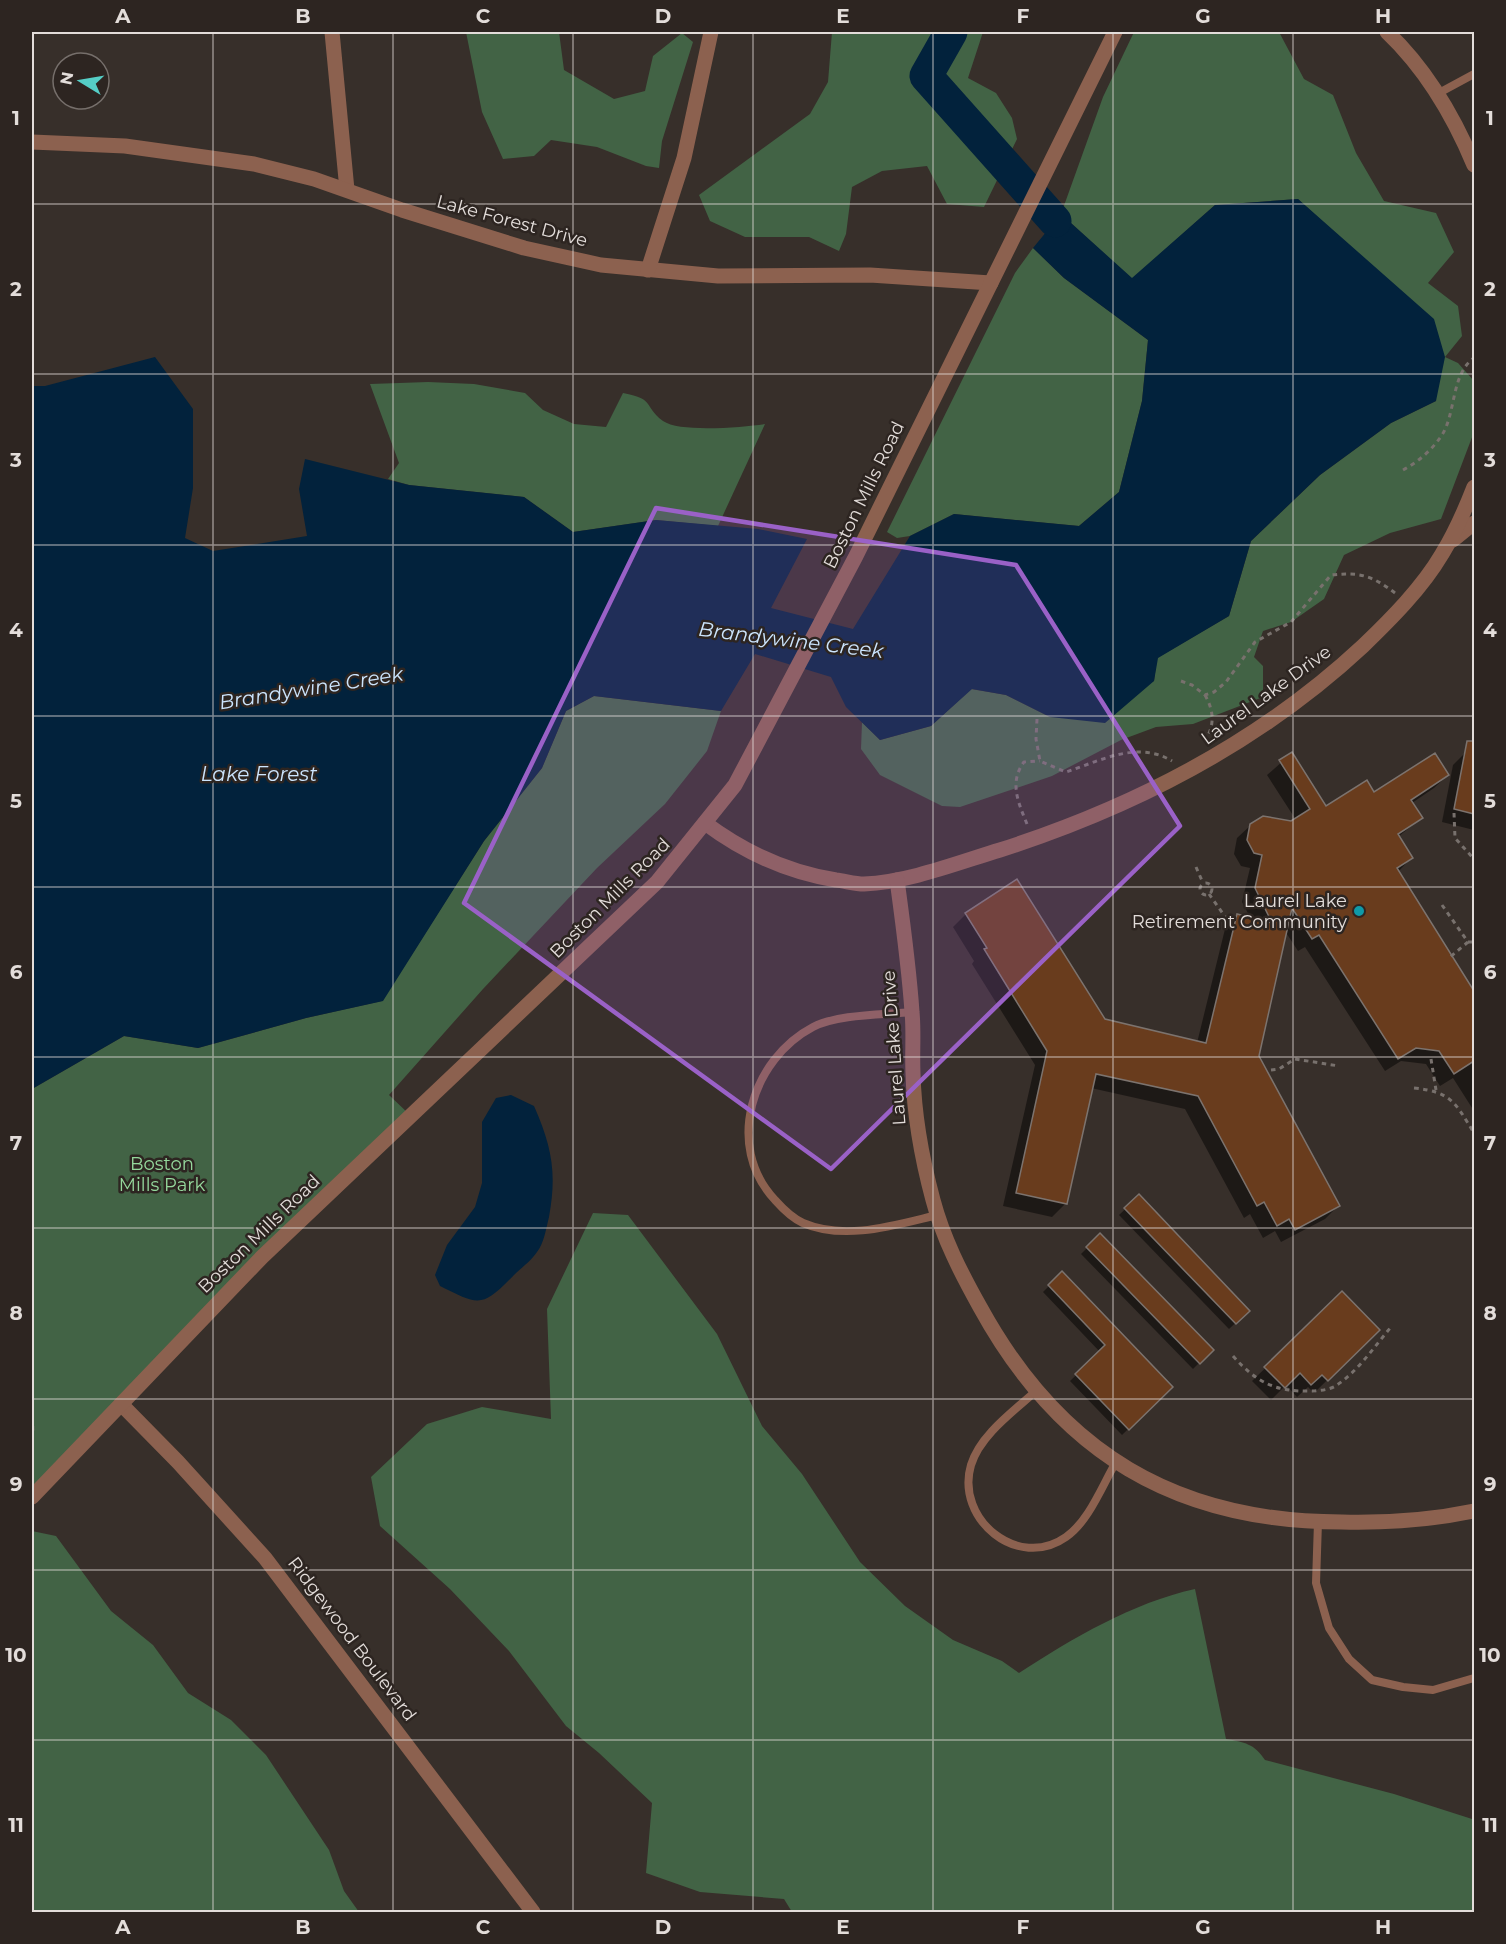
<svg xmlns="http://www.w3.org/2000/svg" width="1506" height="1944" font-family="Montserrat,sans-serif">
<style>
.green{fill:#426345}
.water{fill:#02223c}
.shadow{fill:#0007}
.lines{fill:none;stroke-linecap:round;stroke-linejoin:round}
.river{stroke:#02223c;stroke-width:33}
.building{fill:#693c1d;stroke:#7c736e;stroke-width:1.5}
.path{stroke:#78716d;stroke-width:3;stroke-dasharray:4.5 4.5;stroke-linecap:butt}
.service{stroke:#8c614f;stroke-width:8}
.minor{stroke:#8c614f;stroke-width:15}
.tertiary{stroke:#8c614f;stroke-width:15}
.marked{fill:#9a61c7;fill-opacity:0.2;stroke:#9a61c7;stroke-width:4.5;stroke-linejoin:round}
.grid{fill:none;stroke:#e3ddda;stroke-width:1.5;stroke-opacity:0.55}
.culture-dot{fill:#0f9aa8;stroke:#2d2521;stroke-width:2}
.labels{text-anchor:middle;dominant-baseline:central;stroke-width:5;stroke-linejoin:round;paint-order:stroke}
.street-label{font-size:18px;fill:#e3ddda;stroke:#2d2521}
.poi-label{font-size:18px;fill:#e3ddda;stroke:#2d2521;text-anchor:end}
.park-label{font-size:18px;fill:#95d89c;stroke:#2d2521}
.water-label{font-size:20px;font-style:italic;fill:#cce5fe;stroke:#2d2521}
.neatline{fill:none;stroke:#e3ddda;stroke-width:2}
.grid-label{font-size:20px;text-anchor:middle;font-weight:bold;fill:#e3ddda}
</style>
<rect width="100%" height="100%" fill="#372f2a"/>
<g class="green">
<polygon points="466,32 559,32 564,70 614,99 645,91 653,56 682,33 693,42 662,141 659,168 646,166 597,147 551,140 534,156 503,159 482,112"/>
<polygon points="832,32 983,32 968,78 996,93 1012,118 1017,139 984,207 947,204 927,166 882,171 852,187 846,234 839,251 809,237 745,237 710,221 699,195 810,114 828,82"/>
<polygon points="1134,32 1279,32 1304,79 1333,95 1356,153 1384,201 1436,213 1454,252 1428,283 1458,306 1462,336 1445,357 1458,363 1474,381 1474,432 1441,519 1390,533 1344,555 1324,599 1291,622 1263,631 1254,657 1263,666 1263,697 1193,724 1156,727 1121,740 1052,776 960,807 942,806 880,775 861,749 862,722 880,740 931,726 971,689 1006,695 1050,717 1154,681 1157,658 1229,616 1251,541 1320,475 1391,423 1436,401 1343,240 1298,199 1215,205 1132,279 1061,214 1103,97"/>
<polygon points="1033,248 1064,278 1148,340 1142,401 1119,492 1079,526 954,514 910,536 897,538 887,532 1015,273"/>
<path d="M428,382L474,384L525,393L543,410L574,424L606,427L623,393C657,400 642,405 663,421C680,433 744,427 765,424L718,526L656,520L573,532L524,497L409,485L388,479L399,463L370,384Z"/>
<polygon points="594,696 721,711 707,751 665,804 597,868 483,989 389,1095 410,1115 32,1497 32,1089 124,1036 198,1048 306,1018 382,1001 484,841 542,768 566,711"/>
<path d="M593,1213L628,1215L717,1334L762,1426L802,1474L860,1562L905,1606L953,1640L1002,1661L1019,1673C1073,1638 1132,1603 1195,1589L1226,1739C1244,1742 1255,1744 1265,1760L1394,1794L1472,1819L1474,1821V1912H792L784,1899L700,1892L646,1873L652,1803L599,1753L566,1726L509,1651L450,1589L380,1526L371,1477L427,1424L482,1407L551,1419L547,1309Z"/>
<polygon points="32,1531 56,1536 111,1611 153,1645 188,1693 231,1720 266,1755 329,1850 344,1891 359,1912 32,1912"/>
</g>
<g class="water">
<polygon points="1298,199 1434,319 1445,357 1436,401 1391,423 1320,475 1251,541 1229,616 1158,658 1154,681 1105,723 1050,717 1006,695 972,689 931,726 880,740 846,707 831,677 755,654 721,711 594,696 566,711 542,768 484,841 383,1001 306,1018 198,1048 124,1036 32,1089 32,386 45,386 155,357 193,409 193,488 185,538 213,551 307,536 299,489 305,459 409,485 524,497 573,532 656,520 758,529 807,539 771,608 853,629 910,536 954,514 1079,526 1119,492 1142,401 1148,340 1064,278 1033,248 1061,214 1132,278 1215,205"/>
<path d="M511,1095L534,1106C552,1147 557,1173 549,1217C546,1229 544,1243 537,1252C531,1261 521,1268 514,1275C482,1308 480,1306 440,1286L435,1275L447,1245L475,1207L482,1183V1122L496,1098Z"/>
</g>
<g class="shadow">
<polygon points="1466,752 1474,753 1474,830 1442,822 1453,765"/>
<polygon points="1291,754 1326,808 1448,775 1434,788 1412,803 1421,818 1398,837 1411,858 1398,872 1474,992 1474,1111 1453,1078 1440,1086 1426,1064 1401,1061 1385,1071 1305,947 1298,951 1285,931 1257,1056 1338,1206 1325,1219 1281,1242 1275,1231 1263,1238 1250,1214 1244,1218 1185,1109 1091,1088 1065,1204 1052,1217 1003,1206 1035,1065 972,964 974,961 953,927 966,914 1104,1020 1197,1043 1225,929 1238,916 1251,919 1242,902 1250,868 1241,866 1234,854 1237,838 1251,825 1292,823 1296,820 1267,775"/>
<polygon points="1139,1196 1248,1311 1229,1329 1119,1215"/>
<polygon points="1100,1235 1212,1350 1193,1369 1081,1254"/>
<polygon points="1062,1273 1171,1387 1122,1435 1070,1381 1100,1352 1043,1292"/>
<polygon points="1342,1293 1378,1330 1314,1393 1308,1387 1297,1397 1286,1385 1271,1400 1252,1381"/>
</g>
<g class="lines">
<polyline class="river" points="951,32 926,76 1055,221"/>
</g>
<g class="building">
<polygon points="1467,741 1474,741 1474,814 1454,809"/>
<polygon points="1292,752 1326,806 1367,780 1374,792 1435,753 1449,775 1411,800 1423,818 1398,834 1413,858 1397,868 1474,991 1474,1061 1454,1074 1439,1051 1416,1048 1398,1059 1319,935 1312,939 1292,908 1259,1056 1340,1206 1295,1230 1289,1219 1277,1226 1264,1202 1257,1206 1198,1096 1096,1074 1067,1204 1016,1193 1047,1051 984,949 987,948 965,913 1017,879 1105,1019 1206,1043 1237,914 1272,923 1255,888 1262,855 1254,853 1247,840 1250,824 1263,816 1291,821 1310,809 1279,760"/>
<polygon points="1139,1194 1250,1311 1236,1324 1124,1208"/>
<polygon points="1100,1233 1214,1350 1200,1364 1086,1247"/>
<polygon points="1062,1271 1173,1387 1129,1430 1075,1374 1105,1345 1048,1285"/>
<polygon points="1342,1291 1380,1330 1328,1381 1322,1375 1311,1385 1300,1373 1285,1388 1264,1367"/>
</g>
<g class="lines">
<g class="path">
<path d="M1403,470C1418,462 1432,450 1442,435C1456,413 1451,374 1474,358"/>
<path d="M1181,681L1192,685L1205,695L1214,692L1226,682L1255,642L1291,622L1331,575C1360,572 1371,575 1395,593"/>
<path d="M1205,695C1214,711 1215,725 1205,741"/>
<path d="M1037,719L1036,739L1040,761L1066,772C1100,761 1137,740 1172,761"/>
<polyline points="1454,813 1455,838 1474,859"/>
<path d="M1027,824C1018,802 1009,782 1024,762L1040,761"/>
<polyline points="1196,867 1203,883"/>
<circle cx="1206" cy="889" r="6"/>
<polyline points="1209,894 1231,925"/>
<polyline points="1442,905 1468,942 1449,958"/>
<polyline points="1468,942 1474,942"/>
<polyline points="1431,1059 1436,1090"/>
<polyline points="1271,1070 1279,1069 1295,1059 1339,1066"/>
<path d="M1414,1088C1451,1092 1455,1102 1474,1133"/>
<path d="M1233,1356C1256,1382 1275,1392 1310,1391C1318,1391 1330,1390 1337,1385C1358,1371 1375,1346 1391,1327"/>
<polyline points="32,1408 33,1433"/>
</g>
<g class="service">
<polyline points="1437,94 1474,74"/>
<path d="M912,1012C884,1015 838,1014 813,1027C752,1059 724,1146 775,1200C783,1209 792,1218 803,1223C845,1241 895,1225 937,1215"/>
<path d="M1036,1391C1014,1411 980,1435 971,1465C955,1519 1018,1571 1066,1537C1089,1521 1102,1486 1116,1462"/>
<polyline points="1318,1522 1316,1583 1329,1628 1349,1659 1372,1680 1403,1687 1433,1690 1474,1678"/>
</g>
<g class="minor">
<polyline points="332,32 347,190"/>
<path d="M1387,32C1426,69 1454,117 1474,165"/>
<polyline points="32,142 125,146 254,164 314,179 402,210 524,248 601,265 718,276 870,275 991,283"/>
<polyline points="648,270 684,158 711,32"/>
<polyline points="1453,540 1474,523"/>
<path d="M705,823C745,853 787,872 836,880C845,881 855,884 864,884C909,882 957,863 1000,850C1134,807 1259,743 1363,646C1391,619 1422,588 1442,554C1455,533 1465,510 1474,487"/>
<path d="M897,880C903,924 909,967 912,1012C914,1032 912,1053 913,1073C914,1115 922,1159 933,1200C943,1238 961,1273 980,1307C1060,1453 1176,1522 1342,1522C1387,1523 1431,1520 1474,1511"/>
<polyline points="121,1404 178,1462 265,1558 533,1912"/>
</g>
<polyline class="tertiary" points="32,1497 262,1257 657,882 735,785 856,556 1115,32"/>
</g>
<path class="marked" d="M656,508L1016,565L1180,826L831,1169L464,903Z"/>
<path class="grid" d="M213,32V1912M393,32V1912M573,32V1912M753,32V1912M933,32V1912M1113,32V1912M1293,32V1912M32,204H1474M32,374H1474M32,545H1474M32,716H1474M32,887H1474M32,1057H1474M32,1228H1474M32,1399H1474M32,1570H1474M32,1740H1474"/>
<circle class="culture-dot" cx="1359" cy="911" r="6"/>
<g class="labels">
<g class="street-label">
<text transform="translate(512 221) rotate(15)">Lake Forest Drive</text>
<text transform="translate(864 495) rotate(-64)">Boston Mills Road</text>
<text transform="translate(1266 695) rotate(-36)">Laurel Lake Drive</text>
<text transform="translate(610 898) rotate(-45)">Boston Mills Road</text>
<text transform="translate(894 1048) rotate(-94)">Laurel Lake Drive</text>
<text transform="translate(259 1234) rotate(-44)">Boston Mills Road</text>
<text transform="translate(352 1639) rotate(53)">Ridgewood Boulevard</text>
</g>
<g class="poi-label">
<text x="1347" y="901">Laurel Lake<tspan x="1347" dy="21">Retirement Community</tspan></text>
</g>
<g class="park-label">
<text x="162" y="1164">Boston<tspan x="162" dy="21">Mills Park</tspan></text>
</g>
<g class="water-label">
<text transform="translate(791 640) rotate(7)">Brandywine Creek</text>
<text transform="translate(311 688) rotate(-9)">Brandywine Creek</text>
<text x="259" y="774">Lake Forest</text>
</g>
</g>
<rect width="1506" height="1944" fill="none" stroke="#2d2521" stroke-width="66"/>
<g transform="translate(81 81) rotate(281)"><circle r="28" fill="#2d2521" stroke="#766f6b" stroke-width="1.5"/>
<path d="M0-4.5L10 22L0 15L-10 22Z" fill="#55cec6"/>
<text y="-9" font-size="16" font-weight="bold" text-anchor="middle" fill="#e3ddda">N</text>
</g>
<rect x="33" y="33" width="1440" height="1878" class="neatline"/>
<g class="grid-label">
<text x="123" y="23">A</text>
<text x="303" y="23">B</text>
<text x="483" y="23">C</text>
<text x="663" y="23">D</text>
<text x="843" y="23">E</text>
<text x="1023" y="23">F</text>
<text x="1203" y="23">G</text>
<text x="1383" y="23">H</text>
<text x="16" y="125">1</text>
<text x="1490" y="125">1</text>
<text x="16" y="296">2</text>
<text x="1490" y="296">2</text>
<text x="16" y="467">3</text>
<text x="1490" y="467">3</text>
<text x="16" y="637">4</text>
<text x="1490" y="637">4</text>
<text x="16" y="808">5</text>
<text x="1490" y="808">5</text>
<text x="16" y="979">6</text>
<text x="1490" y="979">6</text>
<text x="16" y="1150">7</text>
<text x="1490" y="1150">7</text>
<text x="16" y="1320">8</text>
<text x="1490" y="1320">8</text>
<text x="16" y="1491">9</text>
<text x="1490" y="1491">9</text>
<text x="16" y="1662">10</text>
<text x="1490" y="1662">10</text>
<text x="16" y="1832">11</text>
<text x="1490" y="1832">11</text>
<text x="123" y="1934">A</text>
<text x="303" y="1934">B</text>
<text x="483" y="1934">C</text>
<text x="663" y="1934">D</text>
<text x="843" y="1934">E</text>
<text x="1023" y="1934">F</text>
<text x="1203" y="1934">G</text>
<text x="1383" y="1934">H</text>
</g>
</svg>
